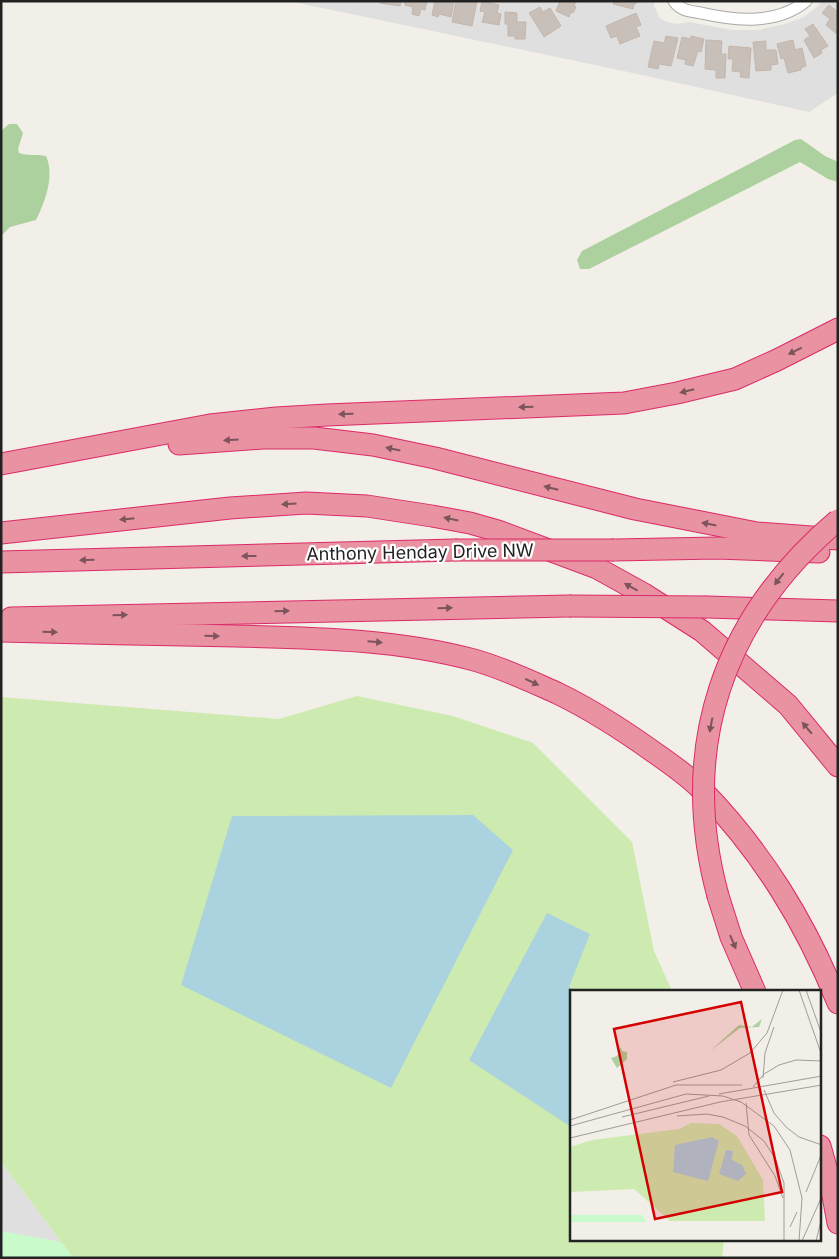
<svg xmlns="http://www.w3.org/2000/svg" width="839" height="1259" font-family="Inter,sans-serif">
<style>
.residential{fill:#e0dfdf}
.grass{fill:#cdebb0}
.forest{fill:#add19e}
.park{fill:#c8facc}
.water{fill:#aad3df}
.building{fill:#c7bfb8;stroke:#c4b6ab}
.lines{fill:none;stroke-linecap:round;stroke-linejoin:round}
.minor-casing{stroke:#a9a9a9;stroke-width:13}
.motorway-casing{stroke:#dc2a67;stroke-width:23}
.minor{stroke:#fff;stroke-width:11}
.motorway{stroke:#e892a2;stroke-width:21}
.motorway-bridge-casing{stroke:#dc2a67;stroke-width:23;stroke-linecap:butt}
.motorway-bridge{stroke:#e892a2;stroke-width:21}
.oneway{fill:#7b545c}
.labels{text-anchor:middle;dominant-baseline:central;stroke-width:4.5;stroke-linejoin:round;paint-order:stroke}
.street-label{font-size:18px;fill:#222;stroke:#fff}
.inset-road{fill:none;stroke:#9f9d99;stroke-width:1}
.view{fill:#d40000;fill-opacity:0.15;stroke:#d40000;stroke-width:2.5}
.inset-edge{fill:none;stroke:#222;stroke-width:2.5}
</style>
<rect width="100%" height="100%" fill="#f2efe9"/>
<g class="residential">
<polygon points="289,1 655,1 654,6 660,18 667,22 677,24 689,22 732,30 758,30 785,24 804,17 819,5 821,1 838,1 838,93 809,112 628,72"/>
<polygon points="1,1162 61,1242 1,1231"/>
</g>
<polygon class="grass" points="357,696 453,716 533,743 632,842 654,951 672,991 572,992 572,1240 724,1240 722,1258 73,1258 1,1162 1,697 279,719"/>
<g class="forest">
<path d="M9,124H17L23,133L18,149L19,153C28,156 37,154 46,156C55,176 45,202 36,220L10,227L1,236V131Z"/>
<polygon points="801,139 825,156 838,162 838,182 828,179 800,162 589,269 580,269 577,260 582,251 795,140"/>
</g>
<polygon class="park" points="1,1231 61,1242 73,1258 1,1258"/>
<g class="water">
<polygon points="473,815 513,850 391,1088 181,985 232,816"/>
<polygon points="547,913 590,934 569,987 576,991 572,992 571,1127 469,1060"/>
</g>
<g class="building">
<polygon points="380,1 401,1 400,6 380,3"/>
<polygon points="405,1 427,1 425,10 421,9 419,16 412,14 413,7 405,5"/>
<polygon points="435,1 454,1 451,17 439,14 438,17 432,15"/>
<polygon points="456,1 477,1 472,26 452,22"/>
<polygon points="482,1 499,5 497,13 501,14 499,25 482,22 485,12 480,11"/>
<polygon points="560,1 576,1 574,6 576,7 573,13 571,12 569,17 556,11"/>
<polygon points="614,1 636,1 636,4 634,3 633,9 613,4"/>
<polygon points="829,5 838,12 838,35 826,25 830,19 822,13"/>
<polygon points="540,7 543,12 550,8 561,26 544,37 529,13"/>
<polygon points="505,12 517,13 517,22 526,22 525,39 515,39 515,36 508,36 508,24 505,24"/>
<polygon points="636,13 641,25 636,27 640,36 620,44 617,36 611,38 606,26"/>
<polygon points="813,24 828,46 821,50 822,53 814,58 804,40 810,36 805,29"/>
<polygon points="666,36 678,38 671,66 659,64 658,69 648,67 654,41 664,43"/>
<polygon points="691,36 704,39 701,52 698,51 693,66 685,64 686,60 677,58 682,37 691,39"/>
<polygon points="706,40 722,41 721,54 726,54 725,78 716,78 716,70 705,69"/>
<polygon points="793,40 795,50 802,48 806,66 801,68 801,70 788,73 784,58 781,59 777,44"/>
<polygon points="766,41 766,50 776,50 778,64 771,65 771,70 756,71 753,42"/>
<polygon points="729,46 751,48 749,78 740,77 741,72 732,71 733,59 728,59"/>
</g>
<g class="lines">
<g class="minor-casing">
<path id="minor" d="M674,1C680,11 691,11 701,13C736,21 777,25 806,1"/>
</g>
<g class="motorway-casing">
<g id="motorway">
<polyline points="179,444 263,438 314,438 373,445 435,458 635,509 757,533 838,539"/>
<polyline points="1,464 210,425 276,418 327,415 624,403 677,393 735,379 777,360 838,329"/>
<polyline points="1,533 230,508 306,503 367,506 432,516 470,523 498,531 597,568 644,594 702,631 788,705 838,766"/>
<polyline points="614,550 717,548 819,552"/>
<polyline points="1,562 455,550"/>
<polyline points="707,607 838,611"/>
<polyline points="11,618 569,606"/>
<path d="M1,631C79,633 158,635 236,636C315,638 396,639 474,660C503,668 530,681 557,693C592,710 623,730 655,753C671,764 688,776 702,790C763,853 805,922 838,1003"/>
<polyline points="718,896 731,937 755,992"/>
<polyline points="820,1146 831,1185 838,1223"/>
</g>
</g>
<use href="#minor" class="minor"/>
<use href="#motorway" class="motorway"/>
<g class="motorway-bridge-casing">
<g id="motorway-bridge">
<polyline points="455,550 614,550"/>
<polyline points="569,606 707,607"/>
<path d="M718,896C678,748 722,618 838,520"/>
</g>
</g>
<use href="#motorway-bridge" class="motorway-bridge"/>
</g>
<defs><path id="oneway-solid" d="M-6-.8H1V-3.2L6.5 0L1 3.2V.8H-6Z" transform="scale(1.25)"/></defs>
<g class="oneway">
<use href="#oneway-solid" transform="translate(795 351) rotate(154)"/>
<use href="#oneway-solid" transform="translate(687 391) rotate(166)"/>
<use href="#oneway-solid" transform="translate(526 407) rotate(178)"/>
<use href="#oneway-solid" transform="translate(346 414) rotate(178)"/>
<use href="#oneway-solid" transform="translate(231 440) rotate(177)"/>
<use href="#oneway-solid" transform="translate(393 449) rotate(-168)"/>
<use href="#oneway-solid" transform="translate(551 488) rotate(-166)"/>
<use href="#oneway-solid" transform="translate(289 504) rotate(176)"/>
<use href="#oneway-solid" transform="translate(127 519) rotate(174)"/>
<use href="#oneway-solid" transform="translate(451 519) rotate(-168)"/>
<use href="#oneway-solid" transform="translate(709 524) rotate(-169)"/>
<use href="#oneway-solid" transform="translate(249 556) rotate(179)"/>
<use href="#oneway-solid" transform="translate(87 560) rotate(179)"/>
<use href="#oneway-solid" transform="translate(779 579) rotate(128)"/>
<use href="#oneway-solid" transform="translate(631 587) rotate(-151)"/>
<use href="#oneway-solid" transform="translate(445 608) rotate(-1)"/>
<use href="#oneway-solid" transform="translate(282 611) rotate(-1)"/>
<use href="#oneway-solid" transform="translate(120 615) rotate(-1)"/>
<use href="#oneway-solid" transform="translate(50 632) rotate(1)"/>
<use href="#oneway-solid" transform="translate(212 636) rotate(1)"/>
<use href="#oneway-solid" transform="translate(375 642) rotate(5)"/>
<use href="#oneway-solid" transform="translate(532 682) rotate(25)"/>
<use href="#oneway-solid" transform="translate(711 725) rotate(101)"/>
<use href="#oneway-solid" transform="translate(807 728) rotate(-130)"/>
<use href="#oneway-solid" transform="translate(733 942) rotate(67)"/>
</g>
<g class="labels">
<g class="street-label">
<text transform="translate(420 552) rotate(-1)">Anthony Henday Drive NW</text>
</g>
</g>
<g transform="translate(570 990)">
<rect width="251" height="251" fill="#f2efe9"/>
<path d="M121,133L149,134L167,146L193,190L195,231H100L64,199L0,202V157L22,150L109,139Z" fill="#cdebb0"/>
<path d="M192,29L189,37L170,38L140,61L169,35L182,37ZM51,57L52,61L57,62V69L47,78L41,68L47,66Z" fill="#add19e"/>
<path d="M0,225H72L76,232H0Z" fill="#c8facc"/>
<path d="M142,147L149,151L138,191L103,182L105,155ZM156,160L163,161L162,170L172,175L176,184L168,191L149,184Z" fill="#aad3df"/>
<path class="inset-road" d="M229,0L252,66M236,0L252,45M193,88L195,63L204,37M103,92L151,80L180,63L197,43L213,0M183,97L194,84L209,75L226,70L252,71M194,100L204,123L216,137L229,147L252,155M149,104L252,86M176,113L179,145L205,186L213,208M107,126L137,124L153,127L175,136L194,151L205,168L214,193V251M52,127L139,106M0,130L106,95H172M0,136L116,104L153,106L171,112L204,136L220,160L232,208L229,251M0,148L150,112L252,95M236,202L252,163M220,237L227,222M232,251L252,206M246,251L252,227"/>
<path class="view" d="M171,12L212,202L85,229L44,39Z"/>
<rect width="251" height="251" class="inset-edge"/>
</g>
<rect width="839" height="1259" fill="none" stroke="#222222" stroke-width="5"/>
</svg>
